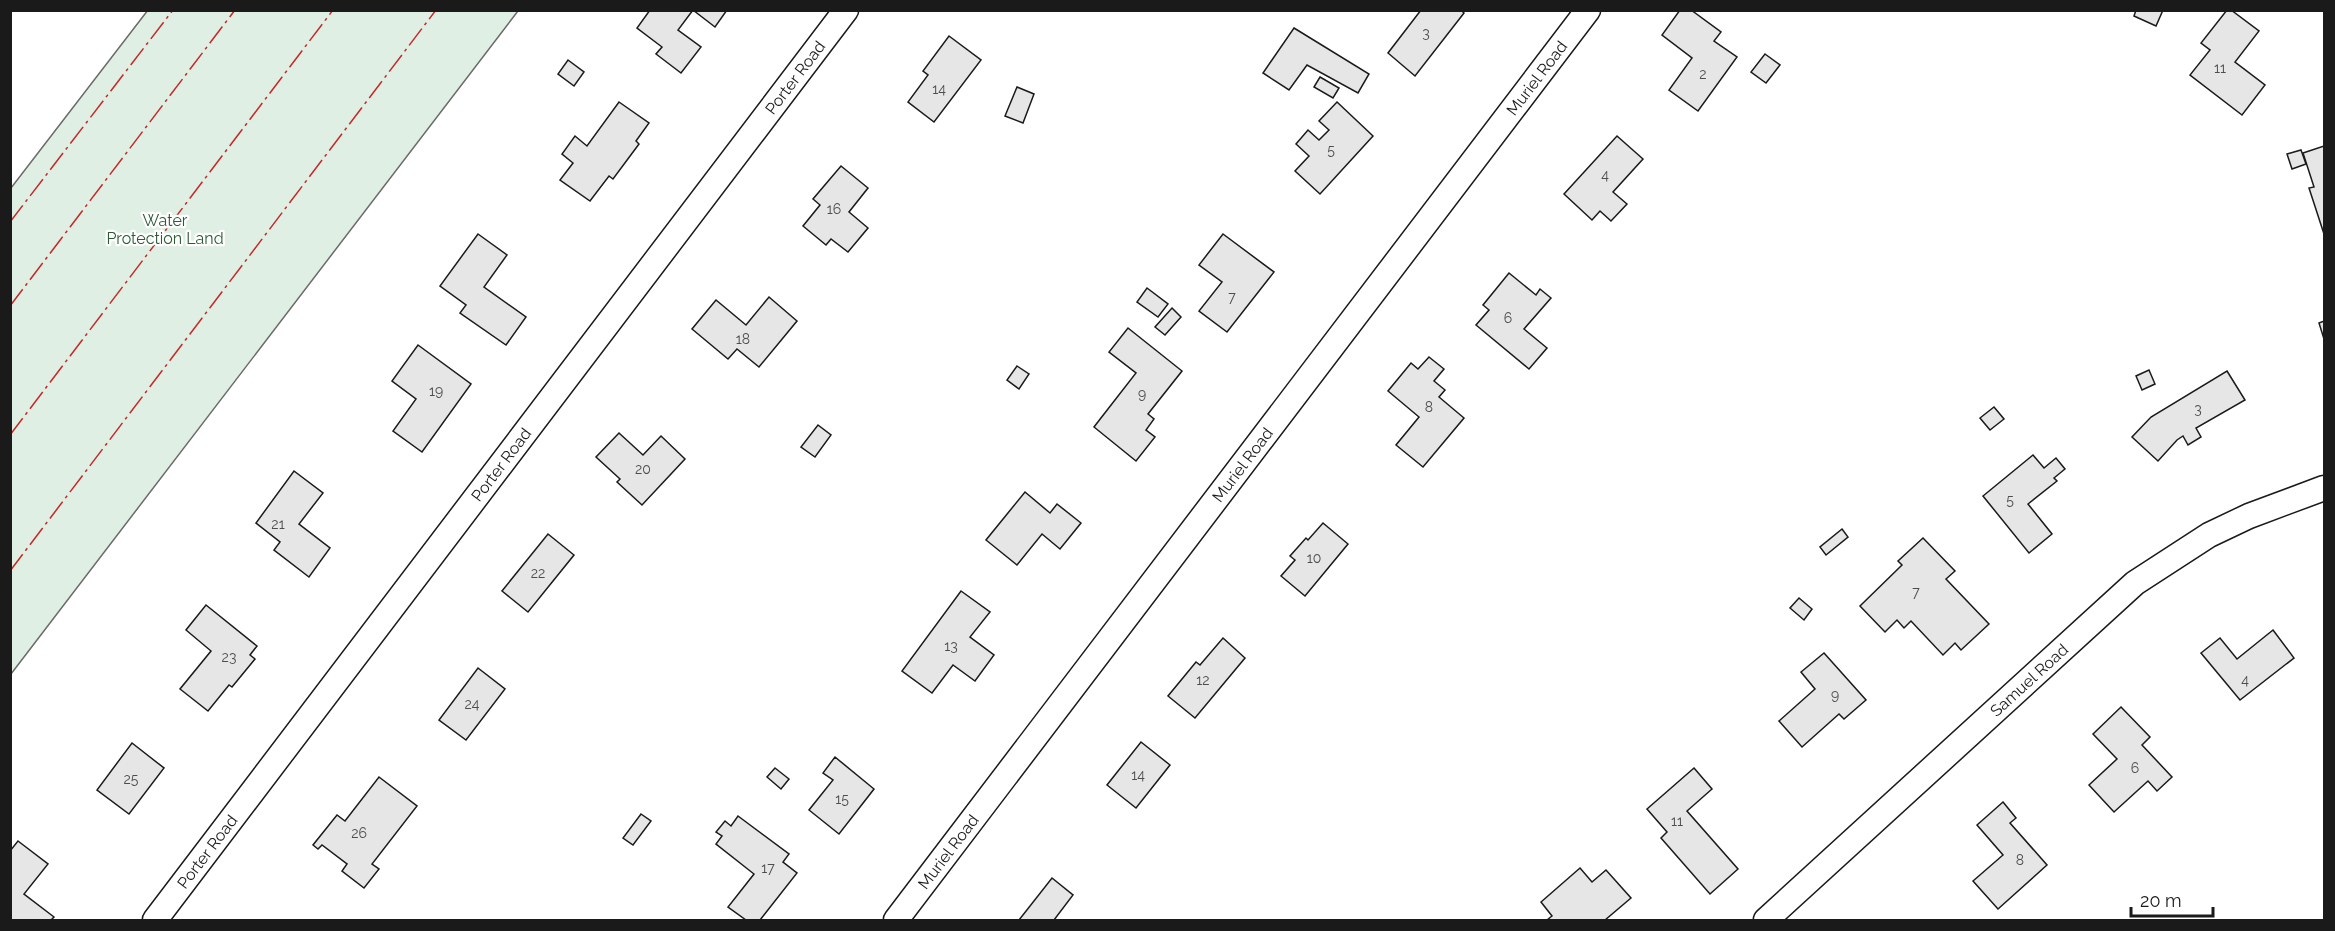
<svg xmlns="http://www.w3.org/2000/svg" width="2335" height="931" font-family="Raleway,sans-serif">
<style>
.green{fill:#e0efe3;stroke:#6a6a6a;stroke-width:1.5}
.building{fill:#e6e6e6;stroke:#1a1a1a;stroke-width:1.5}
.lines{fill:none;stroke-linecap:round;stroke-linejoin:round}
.minor-casing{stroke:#1a1a1a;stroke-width:27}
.minor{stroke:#fff;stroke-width:24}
.power{stroke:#c62828;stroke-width:1.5;stroke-dasharray:21 4.5 3 4.5;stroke-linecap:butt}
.labels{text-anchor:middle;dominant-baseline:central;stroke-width:4.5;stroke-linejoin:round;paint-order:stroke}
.number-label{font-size:14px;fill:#4d4d4d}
.street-label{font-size:16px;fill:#1a1a1a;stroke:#fff}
.park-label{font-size:16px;fill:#2b5a34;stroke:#fff}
</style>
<rect width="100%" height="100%" fill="#fff"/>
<polygon class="green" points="148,10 518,11 11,674 11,188"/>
<g class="building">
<polygon points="650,10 693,10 678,30 701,47 681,73 656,54 662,47 637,28"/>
<polygon points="693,10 727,10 715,27"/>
<polygon points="1421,10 1461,10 1464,13 1415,76 1388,53"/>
<polygon points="1680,10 1691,10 1721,32 1714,41 1737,57 1698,111 1669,90 1692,58 1662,35"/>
<polygon points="2136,10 2163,10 2156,26 2134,16"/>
<polygon points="2227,10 2231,10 2259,31 2235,62 2265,85 2242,115 2190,75 2210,50 2201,43"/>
<polygon points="1294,28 1369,74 1358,93 1307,65 1289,90 1263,73"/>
<polygon points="949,36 981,60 934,122 908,102 928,75 923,71"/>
<polygon points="1765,54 1780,65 1766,83 1751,72"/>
<polygon points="568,60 584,72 574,86 558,74"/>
<polygon points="1320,77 1339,88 1333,98 1314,87"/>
<polygon points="1017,87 1034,94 1023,123 1005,116"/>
<polygon points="619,102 649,123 636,141 639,144 613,179 609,176 590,201 560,180 573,163 562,154 575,136 587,146"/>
<polygon points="1337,102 1373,136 1320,194 1295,171 1309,156 1296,144 1308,130 1319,140 1329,130 1319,121"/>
<polygon points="1617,136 1643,159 1613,192 1627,204 1611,221 1600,211 1592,220 1564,194"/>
<polygon points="2324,146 2324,234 2309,188 2314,187 2303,153"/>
<polygon points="2301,150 2306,164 2292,169 2287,154"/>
<polygon points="841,166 868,188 849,212 868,228 848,252 831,239 826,245 803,226 820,205 813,199"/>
<polygon points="478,234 507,255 484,287 526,317 506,345 460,313 466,305 440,286"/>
<polygon points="1223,234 1274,272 1227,332 1199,311 1222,282 1199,265"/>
<polygon points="1509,273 1536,295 1540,289 1551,298 1524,329 1547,348 1529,369 1476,325 1489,310 1483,305"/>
<polygon points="1147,288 1168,304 1158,317 1137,302"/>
<polygon points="769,297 797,321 759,367 737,349 728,359 692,329 716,300 746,325"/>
<polygon points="1172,308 1181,317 1165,335 1155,327"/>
<polygon points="2324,321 2324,339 2319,323"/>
<polygon points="1128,328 1182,371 1148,414 1154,419 1146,430 1155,437 1136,461 1094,427 1136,373 1109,352"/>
<polygon points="418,345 471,384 422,452 393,431 416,399 392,381"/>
<polygon points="1429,357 1444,369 1434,381 1445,390 1439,397 1464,418 1423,467 1396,445 1419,417 1388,391 1411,363 1418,369"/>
<polygon points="1017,366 1029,374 1019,389 1007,380"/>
<polygon points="2149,370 2155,384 2142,390 2136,376"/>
<polygon points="2227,371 2245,400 2196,428 2201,437 2188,445 2183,436 2177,440 2158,461 2132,437 2151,417"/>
<polygon points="1994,407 2004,419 1990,430 1980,418"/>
<polygon points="818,425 831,435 815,457 801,447"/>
<polygon points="619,433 643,455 661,436 685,459 642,505 617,482 620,479 596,457"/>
<polygon points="2033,455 2044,468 2056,458 2065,469 2054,478 2057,481 2028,504 2052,534 2029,553 1983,496"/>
<polygon points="294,471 323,493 299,524 330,548 309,577 274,550 280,542 256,523"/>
<polygon points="1025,492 1050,513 1057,504 1081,523 1060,549 1042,534 1017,565 986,540"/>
<polygon points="1323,523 1348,544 1305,596 1281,576 1295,560 1290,556 1306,538 1308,540"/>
<polygon points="1842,529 1848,537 1826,555 1820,547"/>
<polygon points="548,534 574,555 528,612 502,591"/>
<polygon points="1923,538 1955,571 1946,579 1989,624 1961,650 1955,643 1943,655 1911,621 1904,628 1897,620 1885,632 1860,606 1902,565 1898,561"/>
<polygon points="961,591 990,612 970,637 994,655 975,681 953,665 932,693 902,671"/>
<polygon points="1799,598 1812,609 1804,620 1790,608"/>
<polygon points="206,605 257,646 250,655 255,659 232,687 229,685 208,711 180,689 211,651 186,630"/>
<polygon points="2273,630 2294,658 2240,700 2201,653 2220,638 2237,659"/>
<polygon points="1223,638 1245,658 1195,718 1168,696 1196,662 1200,665"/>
<polygon points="1824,653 1866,700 1844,719 1839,714 1802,747 1779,721 1815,689 1801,672"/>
<polygon points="478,668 505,689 466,740 439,720"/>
<polygon points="2121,707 2150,737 2142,745 2172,777 2157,791 2148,781 2114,812 2089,785 2117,759 2093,734"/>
<polygon points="1141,742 1170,765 1136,808 1107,785"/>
<polygon points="132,743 164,768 129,814 97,790"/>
<polygon points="835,757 874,789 839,834 809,810 833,780 823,773"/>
<polygon points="775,768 789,779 781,789 767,777"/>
<polygon points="1694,768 1712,789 1687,811 1738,869 1710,894 1661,838 1667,832 1647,809"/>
<polygon points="379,777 417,806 372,864 379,869 364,888 342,871 347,864 322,845 318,849 313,845 337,815 345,821"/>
<polygon points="2003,802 2016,818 2010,823 2047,865 1998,909 1973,881 2003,855 1977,825"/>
<polygon points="641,814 651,821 633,845 623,838"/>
<polygon points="738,816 789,854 783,862 797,873 760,920 746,920 728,907 754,874 716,844 722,836 716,832 725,821 731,826"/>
<polygon points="18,841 48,864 24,894 54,917 51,920 10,920 10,851"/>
<polygon points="1580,868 1592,882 1606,870 1631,898 1605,920 1547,920 1552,916 1541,902"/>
<polygon points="1052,878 1073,895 1054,920 1019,920"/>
</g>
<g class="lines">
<g class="minor-casing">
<g id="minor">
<path id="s1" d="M155,920L846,10"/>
<path id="s2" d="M896,920L1588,10"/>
<path id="s3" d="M1766,920L2135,583L2209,535L2249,516L2324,488"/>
</g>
</g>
<use href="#minor" class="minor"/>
<g class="power">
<polyline points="10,222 173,10"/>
<polyline points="10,306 235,10"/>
<polyline points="10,435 333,10"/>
<polyline points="10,571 436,10"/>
</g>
</g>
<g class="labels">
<g class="number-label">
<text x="1426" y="33">3</text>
<text x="2220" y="68">11</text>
<text x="1703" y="74">2</text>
<text x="939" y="89">14</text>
<text x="1331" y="150">5</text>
<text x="1605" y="175">4</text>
<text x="834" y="209">16</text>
<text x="1232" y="297">7</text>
<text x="1508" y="318">6</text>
<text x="743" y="339">18</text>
<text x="436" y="391">19</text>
<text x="1142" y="394">9</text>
<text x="1429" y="407">8</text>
<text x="2198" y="409">3</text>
<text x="643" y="469">20</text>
<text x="2010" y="500">5</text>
<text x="278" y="524">21</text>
<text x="1314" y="558">10</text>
<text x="538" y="573">22</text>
<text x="1916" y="592">7</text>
<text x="951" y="646">13</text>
<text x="229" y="657">23</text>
<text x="1203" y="680">12</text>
<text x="2245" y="680">4</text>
<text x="1835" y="695">9</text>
<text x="472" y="704">24</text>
<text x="2135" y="768">6</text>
<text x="1138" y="775">14</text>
<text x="131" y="779">25</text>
<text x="842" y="799">15</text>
<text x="1677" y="821">11</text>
<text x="359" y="833">26</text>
<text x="2020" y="860">8</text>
<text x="768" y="868">17</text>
</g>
<g class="street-label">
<text stroke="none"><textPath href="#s1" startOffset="1058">Porter Road</textPath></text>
<text stroke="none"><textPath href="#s2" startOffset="1058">Muriel Road</textPath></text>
<text stroke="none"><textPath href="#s1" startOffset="572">Porter Road</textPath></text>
<text stroke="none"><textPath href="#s2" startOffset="572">Muriel Road</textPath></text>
<text stroke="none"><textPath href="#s3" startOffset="356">Samuel Road</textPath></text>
<text stroke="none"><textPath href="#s1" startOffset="86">Porter Road</textPath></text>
<text stroke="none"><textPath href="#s2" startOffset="86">Muriel Road</textPath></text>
</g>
<g class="park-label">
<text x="165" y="220">Water<tspan x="165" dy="18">Protection Land</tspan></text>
</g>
</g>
<rect width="2335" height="931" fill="none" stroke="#1a1a1a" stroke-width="24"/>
<path d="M2131 907v9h82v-9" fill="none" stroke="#1a1a1a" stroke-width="3"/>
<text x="2140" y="907" font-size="18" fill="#1a1a1a" stroke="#ffffff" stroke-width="4.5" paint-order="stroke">20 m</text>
</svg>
